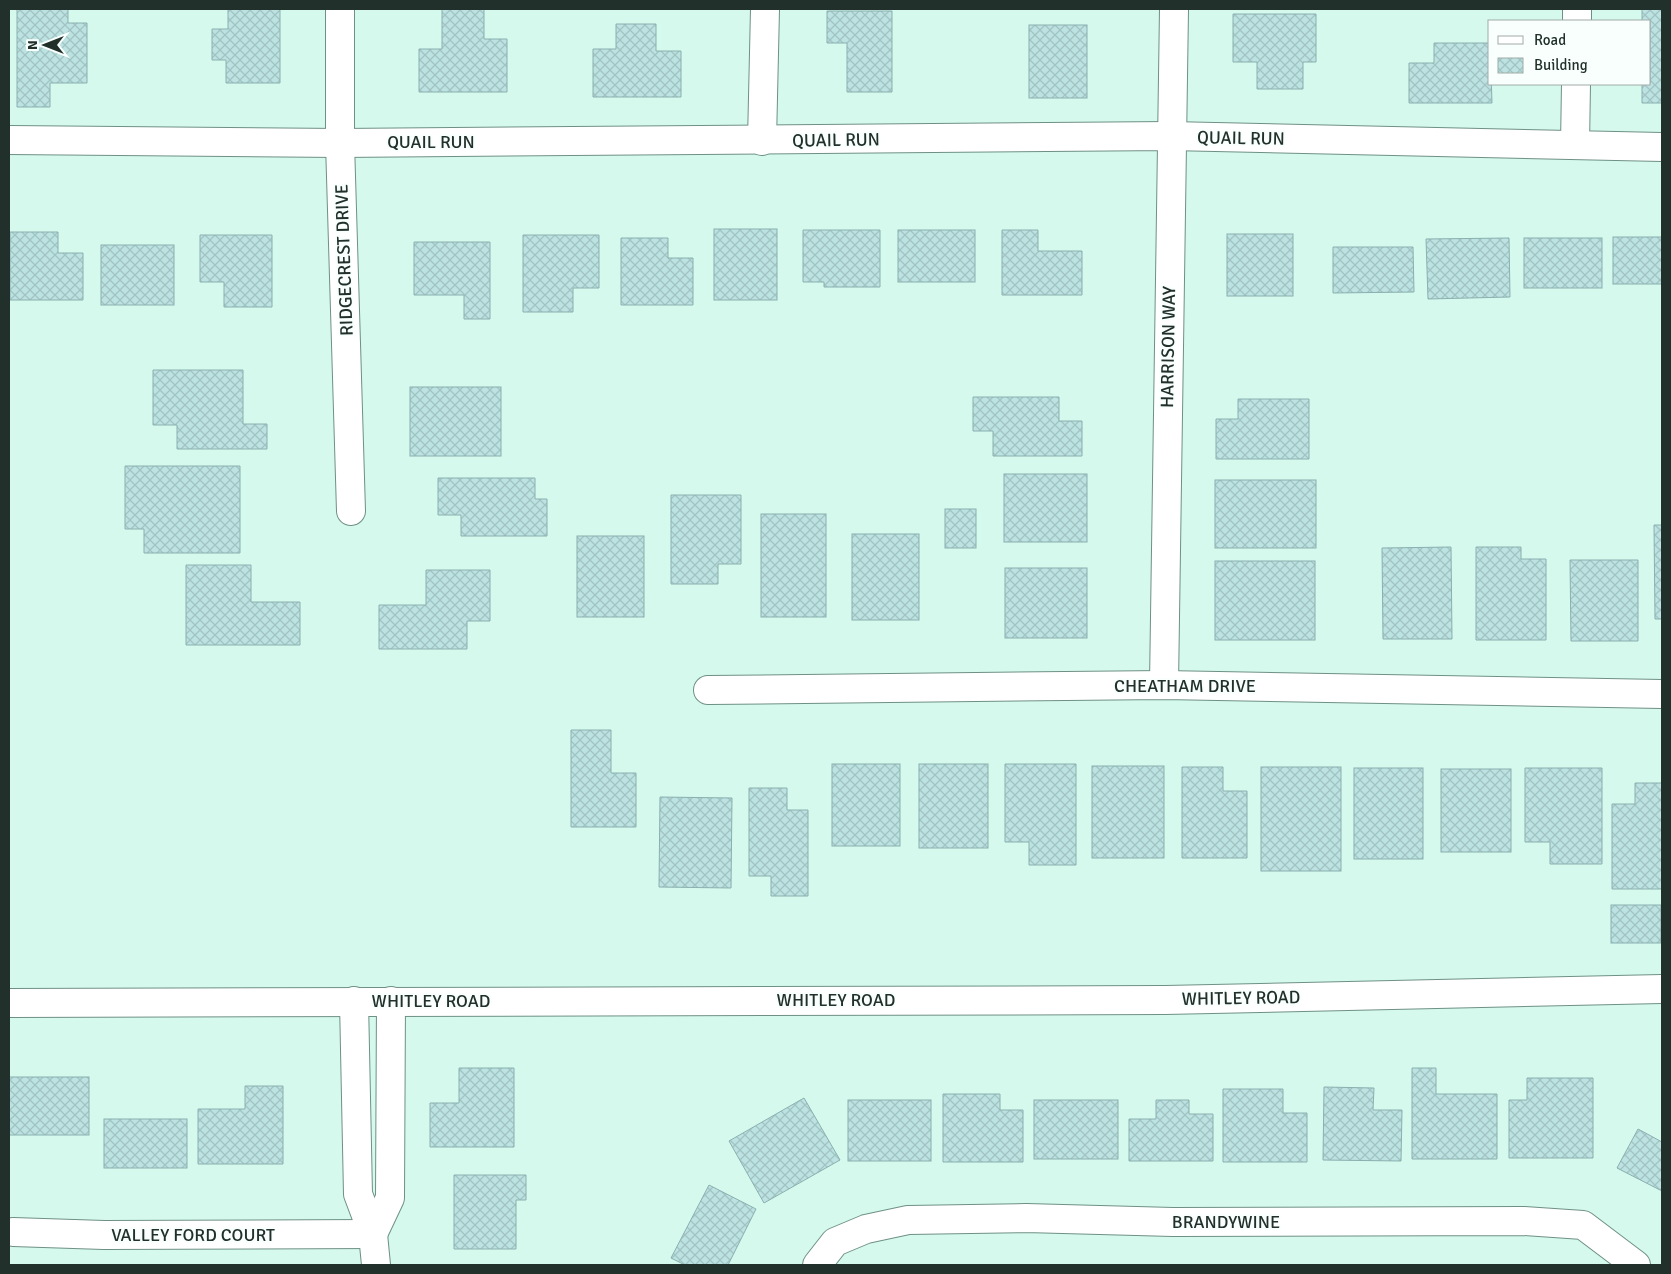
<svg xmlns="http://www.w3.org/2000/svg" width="1671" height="1274" font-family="Signika,sans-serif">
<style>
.building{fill:url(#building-cross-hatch);stroke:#8ab0af}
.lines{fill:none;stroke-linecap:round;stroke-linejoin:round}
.minor-casing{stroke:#6f9085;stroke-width:30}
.minor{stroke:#fff;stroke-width:28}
.labels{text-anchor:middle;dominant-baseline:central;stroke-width:4;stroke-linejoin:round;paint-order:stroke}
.street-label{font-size:18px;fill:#22302c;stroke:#f8fffc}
</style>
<defs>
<pattern id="building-cross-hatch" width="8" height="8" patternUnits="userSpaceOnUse" patternTransform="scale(1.25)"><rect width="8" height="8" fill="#bce3e2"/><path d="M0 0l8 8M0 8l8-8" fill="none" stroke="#a1c3c2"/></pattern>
</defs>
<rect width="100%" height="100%" fill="#d5f9ed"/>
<g class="building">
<polygon points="17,9 68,9 68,23 87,23 87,83 50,83 50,107 17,107"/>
<polygon points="228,9 280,9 280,83 226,83 226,60 212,60 212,29 228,29"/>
<polygon points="442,9 484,9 484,39 507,39 507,92 419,92 419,49 442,49"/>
<polygon points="1642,9 1662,9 1662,103 1642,103 1642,84 1650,84 1650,21 1642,21"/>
<polygon points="827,11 892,11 892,92 847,92 847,43 827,43"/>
<polygon points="1233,14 1316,14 1316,62 1303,62 1303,89 1257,89 1257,62 1233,62"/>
<polygon points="616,24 656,24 656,51 681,51 681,97 593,97 593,49 616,49"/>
<rect x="1029" y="25" width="58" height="73"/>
<polygon points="1434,43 1490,43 1492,103 1409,103 1409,63 1434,63"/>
<rect x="714" y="229" width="63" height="71"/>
<polygon points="803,230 880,230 880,287 824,287 824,282 803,282"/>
<rect x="898" y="230" width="77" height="52"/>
<polygon points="1002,230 1038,230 1038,251 1082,251 1082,295 1002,295"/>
<polygon points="10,232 58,232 58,253 83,253 83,300 10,300"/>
<rect x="1227" y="234" width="66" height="62"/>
<polygon points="200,235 272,235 272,307 224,307 224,282 200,282"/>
<polygon points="523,235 599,235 599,288 573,288 573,312 523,312"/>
<rect x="1613" y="237" width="49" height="47"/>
<polygon points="621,238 668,238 668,258 693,258 693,305 621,305"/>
<polygon points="1509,238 1510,297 1428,299 1426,239"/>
<rect x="1524" y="238" width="78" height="50"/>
<polygon points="414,242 490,242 490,319 464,319 464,295 414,295"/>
<rect x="101" y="245" width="73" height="60"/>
<polygon points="1333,247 1413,247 1414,292 1333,293"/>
<polygon points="153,370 243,370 243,424 267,424 267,449 177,449 177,425 153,425"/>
<rect x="410" y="387" width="91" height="69"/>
<polygon points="973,397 1059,397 1059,421 1082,421 1082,456 993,456 993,431 973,431"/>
<polygon points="1238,399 1309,399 1309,459 1216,459 1216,419 1238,419"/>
<polygon points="125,466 240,466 240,553 144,553 144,529 125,529"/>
<rect x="1004" y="474" width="83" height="68"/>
<polygon points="438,478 535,478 535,499 547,499 547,536 461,536 461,515 438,515"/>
<rect x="1215" y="480" width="101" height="68"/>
<polygon points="671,495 741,495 741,564 718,564 718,584 671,584"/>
<rect x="945" y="509" width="31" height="39"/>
<rect x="761" y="514" width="65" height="103"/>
<polygon points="1654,525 1662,525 1662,619 1655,619"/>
<rect x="852" y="534" width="67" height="86"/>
<rect x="577" y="536" width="67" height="81"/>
<polygon points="1451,547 1452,639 1383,639 1382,548"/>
<polygon points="1476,547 1521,547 1521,559 1546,559 1546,640 1476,640"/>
<polygon points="1570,560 1638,560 1638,641 1571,641"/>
<rect x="1215" y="561" width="100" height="79"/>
<polygon points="186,565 251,565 251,602 300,602 300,645 186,645"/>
<rect x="1005" y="568" width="82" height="70"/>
<polygon points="426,570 490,570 490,621 467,621 467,649 379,649 379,605 426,605"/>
<polygon points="571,730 611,730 611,773 636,773 636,827 571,827"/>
<rect x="832" y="764" width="68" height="82"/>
<rect x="919" y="764" width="69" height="84"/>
<polygon points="1005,764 1076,764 1076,865 1029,865 1029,842 1005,842"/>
<rect x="1092" y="766" width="72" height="92"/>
<polygon points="1182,767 1223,767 1223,791 1247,791 1247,858 1182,858"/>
<rect x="1261" y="767" width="80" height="104"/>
<rect x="1354" y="768" width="69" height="91"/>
<polygon points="1525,768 1602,768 1602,864 1550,864 1550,842 1525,842"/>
<rect x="1441" y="769" width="70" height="83"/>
<polygon points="1635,783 1662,783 1662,889 1612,889 1612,804 1635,804"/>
<polygon points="749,788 787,788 787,810 808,810 808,896 771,896 771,876 749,876"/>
<polygon points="660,797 732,798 731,888 659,887"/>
<rect x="1611" y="905" width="50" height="38"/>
<polygon points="459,1068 514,1068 514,1147 430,1147 430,1103 459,1103"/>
<polygon points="1412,1068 1436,1068 1436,1094 1497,1094 1497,1159 1412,1159"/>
<rect x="9" y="1077" width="80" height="58"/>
<polygon points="1527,1078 1593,1078 1593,1158 1509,1158 1509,1100 1527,1100"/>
<polygon points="245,1086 283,1086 283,1164 198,1164 198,1109 245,1109"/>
<polygon points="1324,1087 1374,1088 1373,1110 1402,1110 1401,1161 1323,1160"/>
<polygon points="1223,1089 1283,1089 1283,1113 1307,1113 1307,1162 1223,1162"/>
<polygon points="943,1094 1000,1094 1000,1110 1023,1110 1023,1162 943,1162"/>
<polygon points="804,1098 840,1160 764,1203 729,1141"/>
<rect x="848" y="1100" width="83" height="61"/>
<rect x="1034" y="1100" width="84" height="59"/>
<polygon points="1156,1100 1189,1100 1189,1114 1213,1114 1213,1161 1129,1161 1129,1119 1156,1119"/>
<rect x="104" y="1119" width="83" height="49"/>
<polygon points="1638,1129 1662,1142 1662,1191 1617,1168"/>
<polygon points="454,1175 526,1175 526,1200 516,1200 516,1249 454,1249"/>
<polygon points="709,1185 756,1209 728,1265 685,1265 671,1258"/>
</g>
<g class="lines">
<g class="minor-casing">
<g id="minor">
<polyline points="340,9 340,143 351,511"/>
<polyline points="1577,21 1577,9"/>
<polyline points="9,140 340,143 1170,136 1662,147"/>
<polyline points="762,141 765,9"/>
<polyline points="1575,145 1576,84"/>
<polyline points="1164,685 1174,9"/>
<polyline points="708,690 1164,685 1662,694"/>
<polyline points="354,1001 358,1194 373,1234 376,1265"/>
<polyline points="9,1003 1165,1000 1662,989"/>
<polyline points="13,1232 104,1235 373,1234"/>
<polyline points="373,1234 390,1198 391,1001"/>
<polyline points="817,1265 835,1242 866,1229 908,1220 1026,1218 1173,1222 1524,1221 1583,1225 1636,1265"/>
</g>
</g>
<use href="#minor" class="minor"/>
</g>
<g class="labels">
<g class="street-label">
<text transform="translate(1241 138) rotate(1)">QUAIL RUN</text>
<text transform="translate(836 140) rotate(-1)">QUAIL RUN</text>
<text x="431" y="142">QUAIL RUN</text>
<text transform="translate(344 260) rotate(-92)">RIDGECREST DRIVE</text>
<text transform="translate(1168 347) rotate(-89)">HARRISON WAY</text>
<text x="1185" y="686">CHEATHAM DRIVE</text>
<text transform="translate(1241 998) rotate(-1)">WHITLEY ROAD</text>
<text x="836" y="1000">WHITLEY ROAD</text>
<text x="431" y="1001">WHITLEY ROAD</text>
<text x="1226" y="1222">BRANDYWINE</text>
<text x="193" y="1235">VALLEY FORD COURT</text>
</g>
</g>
<rect width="1671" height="1274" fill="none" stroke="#22302c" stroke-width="20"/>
<rect x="1488" y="20" width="162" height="65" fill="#f8fffc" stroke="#a2aca9"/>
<rect x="1498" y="36" width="25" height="8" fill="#ffffff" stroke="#a2aca9"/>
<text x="1534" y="45" font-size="15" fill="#22302c">Road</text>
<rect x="1498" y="58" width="25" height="15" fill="url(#building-cross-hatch)" stroke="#a2aca9"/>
<text x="1534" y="70" font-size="15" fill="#22302c">Building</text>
<g transform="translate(45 45) rotate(270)" stroke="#f8fffc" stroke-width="4" paint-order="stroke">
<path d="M0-4L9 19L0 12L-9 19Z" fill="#22302c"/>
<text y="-8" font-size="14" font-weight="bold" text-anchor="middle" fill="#22302c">N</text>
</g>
</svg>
